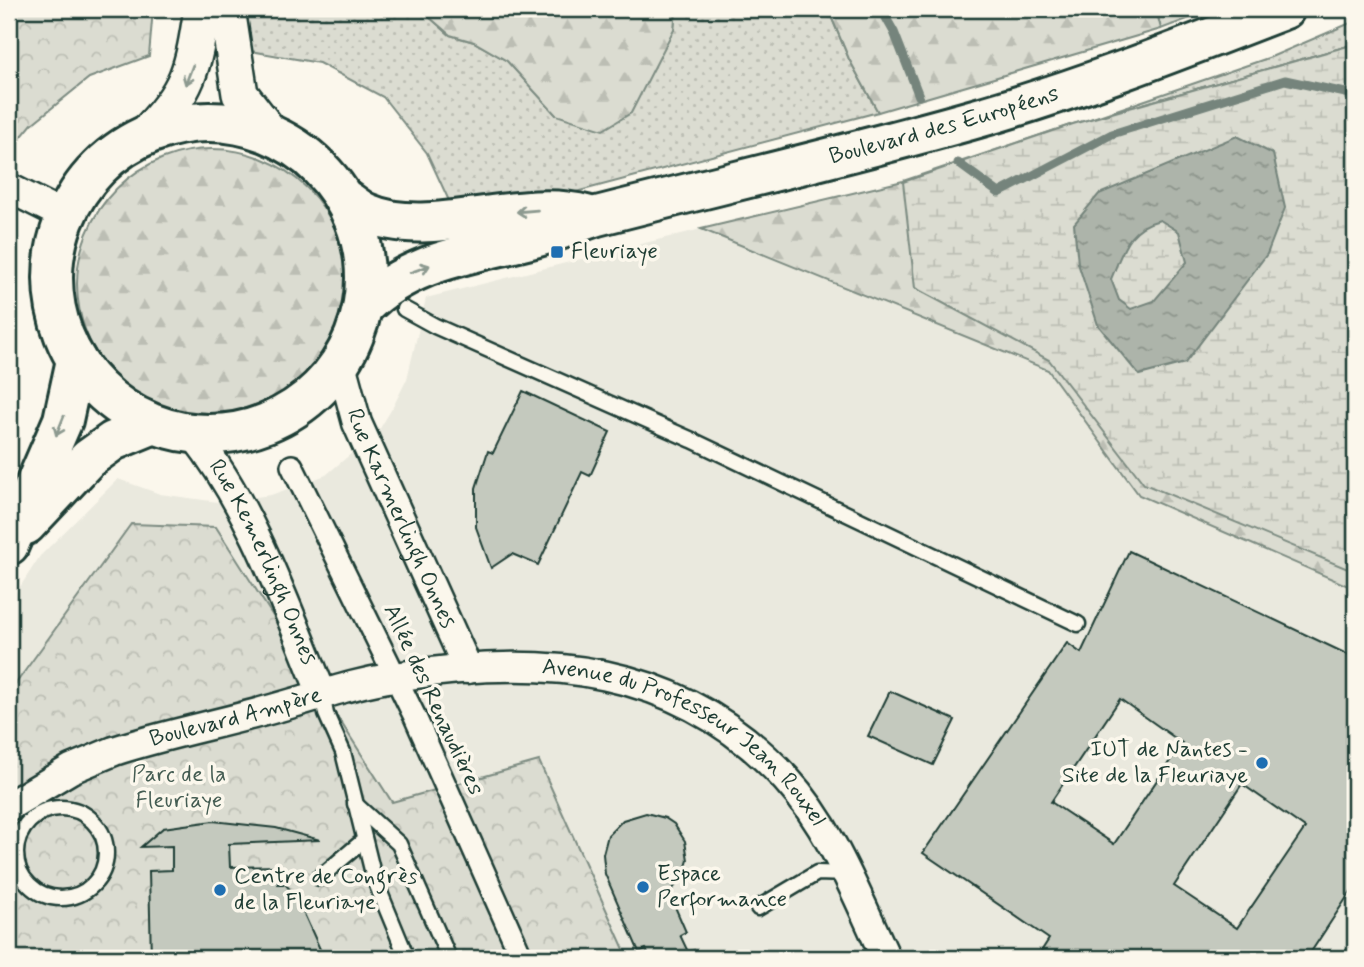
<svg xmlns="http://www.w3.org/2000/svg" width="1364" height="967" font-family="Mynerve,sans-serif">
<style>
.built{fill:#eae9de}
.grass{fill:url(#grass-dots);stroke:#7d8c82;stroke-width:2}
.forest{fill:url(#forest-firs);stroke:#7d8c82;stroke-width:2}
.wetland{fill:url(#wetland-marsh);stroke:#7d8c82;stroke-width:2}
.park{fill:url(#park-crowns);stroke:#7d8c82;stroke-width:2}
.water{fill:url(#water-ripples);stroke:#74847b;stroke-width:2;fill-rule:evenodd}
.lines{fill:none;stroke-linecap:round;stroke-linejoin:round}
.stream{stroke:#74847b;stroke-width:9}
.building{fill:#c4c9be;stroke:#1f3d34;stroke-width:2;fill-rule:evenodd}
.service-casing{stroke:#1f3d34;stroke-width:19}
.pedestrian-casing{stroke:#1f3d34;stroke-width:26}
.minor-casing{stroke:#1f3d34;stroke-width:33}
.tertiary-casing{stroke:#1f3d34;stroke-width:40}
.secondary-casing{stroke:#1f3d34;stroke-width:44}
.service{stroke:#fbf7ec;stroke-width:14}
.pedestrian{stroke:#fbf7ec;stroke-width:21}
.minor{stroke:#fbf7ec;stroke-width:28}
.tertiary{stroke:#fbf7ec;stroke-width:35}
.secondary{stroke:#fbf7ec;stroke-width:38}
.oneway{stroke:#8d9a90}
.poi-dot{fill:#1f6fb2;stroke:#fbf7ec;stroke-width:2.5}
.labels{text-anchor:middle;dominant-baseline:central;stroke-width:7;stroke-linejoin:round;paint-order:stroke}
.street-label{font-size:23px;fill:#1f3d34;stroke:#fbf7ec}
.poi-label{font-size:23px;fill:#1f3d34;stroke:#fbf7ec;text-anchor:start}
.park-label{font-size:23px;fill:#455d53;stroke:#fbf7ec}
</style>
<defs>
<pattern id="grass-dots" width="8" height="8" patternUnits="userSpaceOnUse" patternTransform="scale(1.75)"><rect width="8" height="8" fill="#dbdcd1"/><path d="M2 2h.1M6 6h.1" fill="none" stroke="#bcbeb4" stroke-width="1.8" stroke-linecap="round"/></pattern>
<pattern id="forest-firs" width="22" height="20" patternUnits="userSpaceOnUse" patternTransform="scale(1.75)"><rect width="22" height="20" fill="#dbdcd1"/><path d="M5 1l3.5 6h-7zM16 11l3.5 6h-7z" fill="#bcbeb4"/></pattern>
<pattern id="wetland-marsh" width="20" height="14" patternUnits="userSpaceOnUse" patternTransform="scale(1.75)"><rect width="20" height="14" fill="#dbdcd1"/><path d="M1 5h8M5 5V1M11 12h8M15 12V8" fill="none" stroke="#bcbeb4"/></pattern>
<pattern id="park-crowns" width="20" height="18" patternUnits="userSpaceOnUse" patternTransform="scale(1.75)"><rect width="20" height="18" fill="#dbdcd1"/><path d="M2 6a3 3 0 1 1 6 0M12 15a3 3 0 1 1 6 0" fill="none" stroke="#bcbeb4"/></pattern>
<pattern id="water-ripples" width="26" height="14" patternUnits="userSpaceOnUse" patternTransform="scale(1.75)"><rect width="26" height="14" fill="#adb4aa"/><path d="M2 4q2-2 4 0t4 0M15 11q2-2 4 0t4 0" fill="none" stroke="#8c948b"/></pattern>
</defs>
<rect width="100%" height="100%" fill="#fbf7ec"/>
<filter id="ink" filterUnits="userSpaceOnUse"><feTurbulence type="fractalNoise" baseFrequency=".0143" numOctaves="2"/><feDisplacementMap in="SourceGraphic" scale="14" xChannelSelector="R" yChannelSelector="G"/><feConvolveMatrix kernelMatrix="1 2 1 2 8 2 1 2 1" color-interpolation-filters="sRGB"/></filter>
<g filter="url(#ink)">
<polygon class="built" points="701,229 1048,370 1139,495 1355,589 1355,958 9,958 9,604 40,556 118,479 160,494 218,502 271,495 326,475 379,430 393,407 407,379 426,298"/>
<g class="grass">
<polygon points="244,9 420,9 450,35 474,42 507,61 556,115 674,29 676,9 828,9 849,59 878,112 572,193 450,203 427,153 383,97 319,63 245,50"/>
<polygon points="1156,9 1214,9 1161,29"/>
<polygon points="1355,21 1355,44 1090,119 1271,57"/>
</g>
<g class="forest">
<polygon points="420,9 676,9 674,29 631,113 603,130 556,115 507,61 474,42 450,35"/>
<polygon points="828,9 1156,9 1161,29 878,112 849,59"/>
<polygon points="1355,44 1355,589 1139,495 1048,370 701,229 903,181 1073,124"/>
<circle cx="212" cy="284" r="135"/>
</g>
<polygon class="wetland" points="1355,44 1355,572 1144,484 1049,360 915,288 903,182 1073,124"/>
<g class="park">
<polygon points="9,9 153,9 149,56 89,78 32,124 9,152"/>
<polygon points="131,524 216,527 392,802 539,761 628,958 9,958 9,693"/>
</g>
<path class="water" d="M1237,136L1273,154L1285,208L1267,254L1185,363L1139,375L1098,325L1078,263L1074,224L1099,194ZM1160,220L1179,232L1187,262L1154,301L1131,309L1119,300L1111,279C1123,251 1127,228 1160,220Z"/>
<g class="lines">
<g class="stream">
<polyline points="881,9 894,32 919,96"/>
<polyline points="958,163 999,193 1112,134 1285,80 1355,95"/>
</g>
</g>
<g class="building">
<polygon points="523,391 610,432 590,476 582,472 538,565 512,554 491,568 476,527 476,488 488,451 493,453"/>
<path d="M1129,551L1355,658V885L1307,958H1047L1040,953L1049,939L923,853L1067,643L1081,653ZM1120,699L1182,743L1114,844L1051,802ZM1242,784L1305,828L1237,928L1174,886Z"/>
<polygon points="890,691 955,720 933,765 868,736"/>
<polygon points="646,813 665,818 674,824 685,841 688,860 683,877 669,893 686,932 680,935 688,952 694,950 698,958 650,958 646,949 639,952 605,874 603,854 608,835 623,820"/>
<polygon points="213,821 276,828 320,840 229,844 230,867 278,866 278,884 285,884 296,896 324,958 151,958 149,871 172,870 172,846 141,847 163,828"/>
</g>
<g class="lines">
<g class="service-casing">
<g id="service">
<polyline points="404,309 435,326 692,440 1078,624"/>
<polyline points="322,694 326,714 343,752 374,878 407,958"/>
<polyline points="355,804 399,844 449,958"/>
<circle cx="61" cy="853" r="45"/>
<polyline points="319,878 363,841"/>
<polyline points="758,908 817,873 847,874"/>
</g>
</g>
<g class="pedestrian-casing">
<polyline id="pedestrian" points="292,466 415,717 522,958"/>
</g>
<g class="minor-casing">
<g id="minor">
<polyline points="9,188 65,216"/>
<path id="s1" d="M341,364L357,423L468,669"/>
<path id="s2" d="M194,435C253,510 286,607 322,694"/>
<path id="s3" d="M9,806L71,769L114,751C166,734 220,724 272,709C313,698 353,683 395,677C541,654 679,662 786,779C832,829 857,897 886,958"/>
</g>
</g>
<g class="tertiary-casing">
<g id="tertiary">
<polyline points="227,9 240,94 271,134"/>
<path d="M145,135C189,91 193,69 202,9"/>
</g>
</g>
<g class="secondary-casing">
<g id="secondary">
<circle cx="209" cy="278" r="156"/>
<path d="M345,199C352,203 359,210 367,213C430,241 519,196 586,215"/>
<path id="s4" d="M364,306C412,259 475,254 538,237C558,232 577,222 597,216C722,184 847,155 971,120C1078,90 1182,49 1285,9"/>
<polyline points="26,525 88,459 113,441 152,425"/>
<polyline points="9,545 63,420 76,360"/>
</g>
</g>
<use href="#service" class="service"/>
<use href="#pedestrian" class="pedestrian"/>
<use href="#minor" class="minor"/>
<use href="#tertiary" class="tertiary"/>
<use href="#secondary" class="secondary"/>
</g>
<defs><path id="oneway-shaft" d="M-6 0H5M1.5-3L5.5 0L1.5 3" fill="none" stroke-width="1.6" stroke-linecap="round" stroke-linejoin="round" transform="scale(1.75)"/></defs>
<g class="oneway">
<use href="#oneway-shaft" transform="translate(189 75) rotate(111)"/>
<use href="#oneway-shaft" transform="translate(527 211) rotate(175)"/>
<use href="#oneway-shaft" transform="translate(420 269) rotate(-20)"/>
<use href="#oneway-shaft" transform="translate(60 426) rotate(112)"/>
</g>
</g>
<g class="poi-dot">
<rect x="550" y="245" width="14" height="14" rx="3.5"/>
<circle cx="1262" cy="763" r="7"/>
<circle cx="643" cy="887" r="7"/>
<circle cx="220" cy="890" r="7"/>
</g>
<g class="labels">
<g class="street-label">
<text stroke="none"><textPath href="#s4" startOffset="611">Boulevard des Européens</textPath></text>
<text stroke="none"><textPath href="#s1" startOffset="166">Rue Karmerlingh Onnes</textPath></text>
<text stroke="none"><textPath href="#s2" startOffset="145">Rue Kemerlingh Onnes</textPath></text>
<text transform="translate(433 700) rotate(65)">Allée des Renaudières</text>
<text stroke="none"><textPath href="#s3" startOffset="245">Boulevard Ampère</textPath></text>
<text stroke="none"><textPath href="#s3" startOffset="723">Avenue du Professeur Jean Rouxel</textPath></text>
</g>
<g class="poi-label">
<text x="571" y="252">Fleuriaye</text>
<text x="1248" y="750" text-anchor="end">IUT de Nantes -<tspan x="1248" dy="26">Site de la Fleuriaye</tspan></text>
<text x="657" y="874">Espace<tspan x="657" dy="26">Performance</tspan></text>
<text x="234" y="877">Centre de Congrès<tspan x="234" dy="26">de la Fleuriaye</tspan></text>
</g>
<g class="park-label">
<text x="179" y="775">Parc de la<tspan x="179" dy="26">Fleuriaye</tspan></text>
</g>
</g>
<rect width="1364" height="967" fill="none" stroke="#fbf7ec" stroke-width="35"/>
<rect x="18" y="18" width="1329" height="932" fill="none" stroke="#1f3d34" stroke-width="2.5" filter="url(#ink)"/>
</svg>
